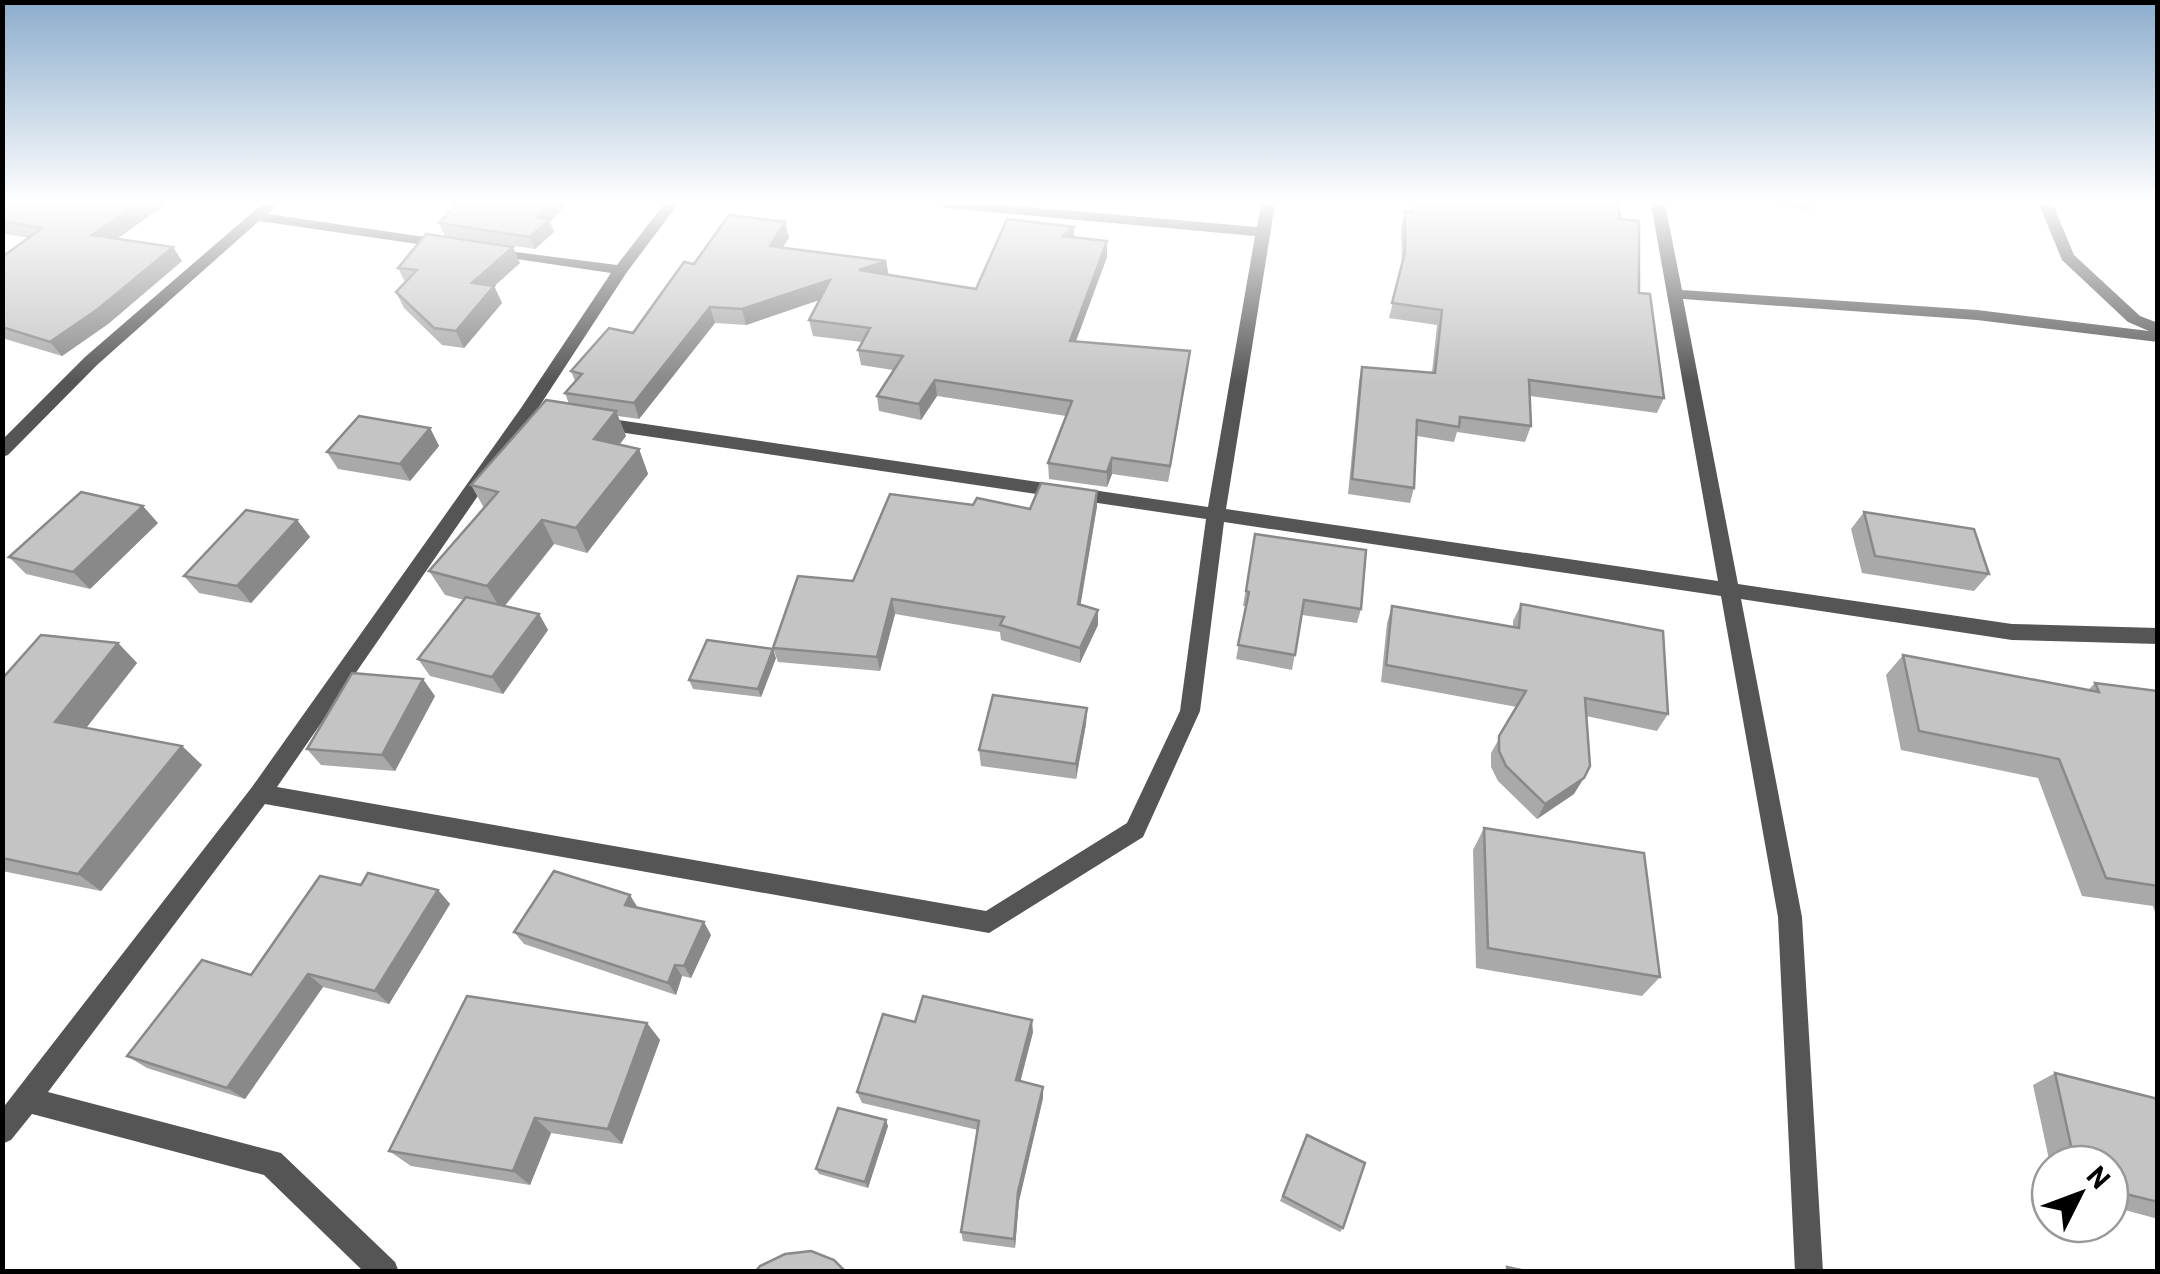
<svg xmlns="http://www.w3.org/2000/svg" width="2160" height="1274" font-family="Barlow,sans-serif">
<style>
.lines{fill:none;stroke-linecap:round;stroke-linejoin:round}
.minor{fill:#555;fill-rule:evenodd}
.wall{fill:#a9a9a9}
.shaded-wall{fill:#898989}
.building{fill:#c4c4c4;stroke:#898989;stroke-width:2.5}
</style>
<rect width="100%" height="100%" fill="#fff"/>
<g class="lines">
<g class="minor">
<polygon points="262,204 277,204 268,214 445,240 452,244 445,248 259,221 97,365 8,455 2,457 2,440 85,357"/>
<polygon points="664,204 678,204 627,272 533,416 277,787 986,911 1127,823 1180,711 1206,519 598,429 592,427 589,423 592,419 598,417 1208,507 1255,236 946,208 939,204 993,204 1257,227 1261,204 1275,204 1226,509 1718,581 1651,204 1665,204 1682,290 1977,310 2149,331 2128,322 2062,260 2039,204 2053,204 2074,255 2140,316 2158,323 2158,342 1977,320 1683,299 1738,584 2012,624 2158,628 2158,644 2012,640 1741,599 1802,917 1823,1272 1795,1272 1778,917 1721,596 1224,522 1200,711 1143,837 989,933 265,804 48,1092 281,1153 395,1262 399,1272 364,1272 264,1175 32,1114 11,1140 2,1144 2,1109 252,787 521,408 611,273 489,255 482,251 484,248 617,265"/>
</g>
</g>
<g class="wall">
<polygon points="2,204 166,204 117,239 182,261 108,324 62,356 2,338 2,257 29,238 2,233"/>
<polygon points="1767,204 1814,204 1810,210"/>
<polygon points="1405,212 1620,219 1664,398 1657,413 1530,396 1531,426 1525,442 1457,432 1454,442 1417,436 1414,488 1410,503 1348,494 1359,382 1362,367 1432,373 1437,325 1389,318 1402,266 1401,226"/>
<polygon points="550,222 554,232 535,249 445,236 439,223"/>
<polygon points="785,222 789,238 782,247 886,261 888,275 976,289 1074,227 1074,237 1107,257 1076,341 1190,351 1168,482 1112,474 1107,487 1049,479 1048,463 1066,416 937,396 921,420 879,411 877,396 893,370 861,365 858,350 862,342 813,336 809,320 820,300 746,325 715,323 639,419 618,416 626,436 620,444 639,449 648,474 587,553 554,544 505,606 539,614 548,630 503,694 430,676 418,659 464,600 445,595 429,571 484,508 471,485 569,404 565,393 575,381 571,371 633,333 694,264"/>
<polygon points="520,263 494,286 502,303 464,348 442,345 404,308 396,292 405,282 398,268"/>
<polygon points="430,428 439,446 410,481 338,469 327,452"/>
<polygon points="973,505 1030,509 1097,506 1080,605 1098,625 1080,663 1001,640 1000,632 895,614 880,671 778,662 773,648 853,581"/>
<polygon points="1864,512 1989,574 1974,591 1862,573 1851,529"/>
<polygon points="297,520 310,537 251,603 199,593 184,576"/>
<polygon points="158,523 90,589 26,574 9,557"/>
<polygon points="1255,534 1361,609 1357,623 1302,615 1292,670 1236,659 1246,606 1243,606"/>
<polygon points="1521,604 1668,714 1657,731 1586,716 1574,794 1537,819 1498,781 1491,767 1491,753 1517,707 1381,682 1387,623 1392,606 1513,627 1513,621"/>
<polygon points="118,643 137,663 86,728 182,746 202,765 101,891 2,871 2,679"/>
<polygon points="1903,655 2088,690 2095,683 2158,691 2158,912 2155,912 2153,906 2082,896 2038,778 1901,750 1886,675"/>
<polygon points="776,658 761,697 693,689 689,680"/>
<polygon points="435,696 395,771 321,765 307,749"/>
<polygon points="1087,708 1086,724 1076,779 981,766 979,750"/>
<polygon points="1484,828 1660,977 1642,996 1476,968 1473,850"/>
<polygon points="361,885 438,890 450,904 389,1004 323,987 245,1099 147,1068 127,1056 251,975"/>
<polygon points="638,908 711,935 691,978 682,976 676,995 524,944 514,932"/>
<polygon points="915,1022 1033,1032 1020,1081 1043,1098 1019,1201 1015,1248 963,1241 961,1232 978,1130 862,1103 857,1092"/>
<polygon points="647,1023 660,1040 622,1144 551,1133 530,1185 411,1166 389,1151"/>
<polygon points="2055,1073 2158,1099 2158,1219 2110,1206 2110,1164 2050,1164 2033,1085"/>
<polygon points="888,1126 868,1188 819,1174 816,1169"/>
<polygon points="1307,1135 1343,1228 1340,1232 1280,1201"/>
</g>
<g class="shaded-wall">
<polygon points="136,204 166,204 102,249 92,235"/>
<polygon points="550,204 567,204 550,222 554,232 535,249 530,237 538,217"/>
<polygon points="785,222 789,238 773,262 770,246"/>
<polygon points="1074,227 1074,243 1063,236"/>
<polygon points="1107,241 1107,257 1070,357 1070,341"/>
<polygon points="173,247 182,261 108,324 62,356 50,342"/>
<polygon points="513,247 520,263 479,300 472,283"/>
<polygon points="886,261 889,277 859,270"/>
<polygon points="830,280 833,295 746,325 742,309"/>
<polygon points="494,286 502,303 464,348 456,331"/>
<polygon points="710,307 715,323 639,419 634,403"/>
<polygon points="1190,351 1188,367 1168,482 1170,466"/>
<polygon points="935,380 937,396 921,420 919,404"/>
<polygon points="616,411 626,436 604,464 594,439"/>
<polygon points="430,428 439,446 410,481 400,464"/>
<polygon points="639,449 648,474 587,553 576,528"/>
<polygon points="1112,458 1112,474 1107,487 1107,472"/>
<polygon points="1097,491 1097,506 1078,620 1078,604"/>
<polygon points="143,506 158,523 90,589 73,572"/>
<polygon points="297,520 310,537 251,603 237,586"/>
<polygon points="542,520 554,544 501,610 487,586"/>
<polygon points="892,599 895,614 880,671 877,657"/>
<polygon points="1098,610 1098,625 1080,663 1080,648"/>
<polygon points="539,614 548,630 503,694 492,677"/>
<polygon points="118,643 137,663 76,741 55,722"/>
<polygon points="773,649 776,658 761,697 758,689"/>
<polygon points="423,679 435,696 395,771 382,755"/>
<polygon points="1087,708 1086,724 1076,779 1076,764"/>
<polygon points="182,746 202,765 101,891 78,874"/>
<polygon points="1584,778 1574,794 1537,819 1545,804"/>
<polygon points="438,890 450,904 389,1004 375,991"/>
<polygon points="630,895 638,908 625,905"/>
<polygon points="704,922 711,935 691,978 684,966"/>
<polygon points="675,965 682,976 676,995 668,983"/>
<polygon points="308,974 323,987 245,1099 227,1088"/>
<polygon points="1032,1020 1033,1032 1018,1091 1016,1080"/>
<polygon points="647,1023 660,1040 622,1144 608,1129"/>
<polygon points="1043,1087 1043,1098 1019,1201 1015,1248 1014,1239 1018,1192"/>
<polygon points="535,1118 551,1133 530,1185 513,1171"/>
<polygon points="886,1120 888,1126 868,1188 865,1182"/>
</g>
<g class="building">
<polygon points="2,204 136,204 92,235 173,247 98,309 50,342 2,327 2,257 42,228 2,221"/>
<polygon points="456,204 550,204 538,217 549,220 530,237 439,223"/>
<polygon points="1413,204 1618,204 1620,219 1639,221 1639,293 1650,294 1664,398 1529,380 1531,426 1460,417 1459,427 1417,420 1414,488 1352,479 1362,367 1435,373 1442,310 1392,303 1405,252 1405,212 1411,212"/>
<polygon points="729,215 785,222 770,246 886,261 859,270 976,289 1007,219 1074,227 1063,236 1107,241 1070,341 1190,351 1170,466 1112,458 1107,472 1048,463 1072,401 935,380 919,404 877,396 903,356 858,350 870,328 809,320 830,280 742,309 710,307 634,403 565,393 582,374 571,371 609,328 633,333 684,262 694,264"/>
<polygon points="426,234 513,247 472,283 494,286 456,331 434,328 396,292 417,270 398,268"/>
<polygon points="546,400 616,411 594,439 639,449 576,528 542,520 487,586 429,571 498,492 471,485"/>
<polygon points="359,416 430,428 400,464 327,452"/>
<polygon points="1041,483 1097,491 1078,604 1098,610 1080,648 1000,625 1004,617 892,599 877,657 773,648 798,576 853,581 890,494 973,505 977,498 1030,509"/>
<polygon points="81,492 143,506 73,572 9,557"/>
<polygon points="246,510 297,520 237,586 184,576"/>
<polygon points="1864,512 1974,529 1989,574 1875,556"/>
<polygon points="1255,534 1366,550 1361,609 1304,600 1295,655 1238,645 1249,592 1246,591"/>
<polygon points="466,597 539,614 492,677 418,659"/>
<polygon points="1521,604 1663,631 1668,714 1585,698 1590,766 1584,778 1545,804 1506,766 1499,751 1499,736 1526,691 1386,665 1392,606 1519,628"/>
<polygon points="41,635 118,643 55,722 182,746 78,874 2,858 2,679"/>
<polygon points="707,640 773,649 758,689 689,680"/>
<polygon points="1903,655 2099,692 2095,683 2158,691 2158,886 2106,878 2059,759 1919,731"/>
<polygon points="352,673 423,679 382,755 307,749"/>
<polygon points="993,695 1087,708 1076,764 979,750"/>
<polygon points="1484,828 1644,853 1660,977 1488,948"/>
<polygon points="554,871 630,895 625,905 704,922 684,966 675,965 668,983 514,932"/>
<polygon points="368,873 438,890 375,991 308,974 227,1088 127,1056 202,960 251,975 320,876 361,885"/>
<polygon points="467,996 647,1023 608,1129 535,1118 513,1171 389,1151"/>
<polygon points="923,996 1032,1020 1016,1080 1043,1087 1018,1192 1014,1239 961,1232 979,1121 857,1092 883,1014 915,1022"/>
<polygon points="2055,1073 2158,1099 2158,1202 2110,1190 2110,1164 2075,1164"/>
<polygon points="838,1108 886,1120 865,1182 816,1169"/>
<polygon points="1307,1135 1365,1163 1343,1228 1283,1196"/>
<polygon points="811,1251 834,1260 846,1272 755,1272 760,1266 785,1254"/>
<polygon points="1507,1267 1531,1272 1507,1272"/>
</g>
<linearGradient id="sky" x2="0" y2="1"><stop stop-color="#8cadcc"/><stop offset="0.53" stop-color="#fff"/><stop offset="1" stop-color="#fff" stop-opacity="0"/></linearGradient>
<rect width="2160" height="382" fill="url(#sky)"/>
<rect width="2160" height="1274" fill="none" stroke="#000000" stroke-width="10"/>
<g transform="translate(2080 1194) rotate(48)"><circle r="48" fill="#ffffff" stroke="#999999" stroke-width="2.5"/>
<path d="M0-8L18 38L0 25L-18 38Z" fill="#000000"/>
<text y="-15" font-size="28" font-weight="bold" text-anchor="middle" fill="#000000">N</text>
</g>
</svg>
